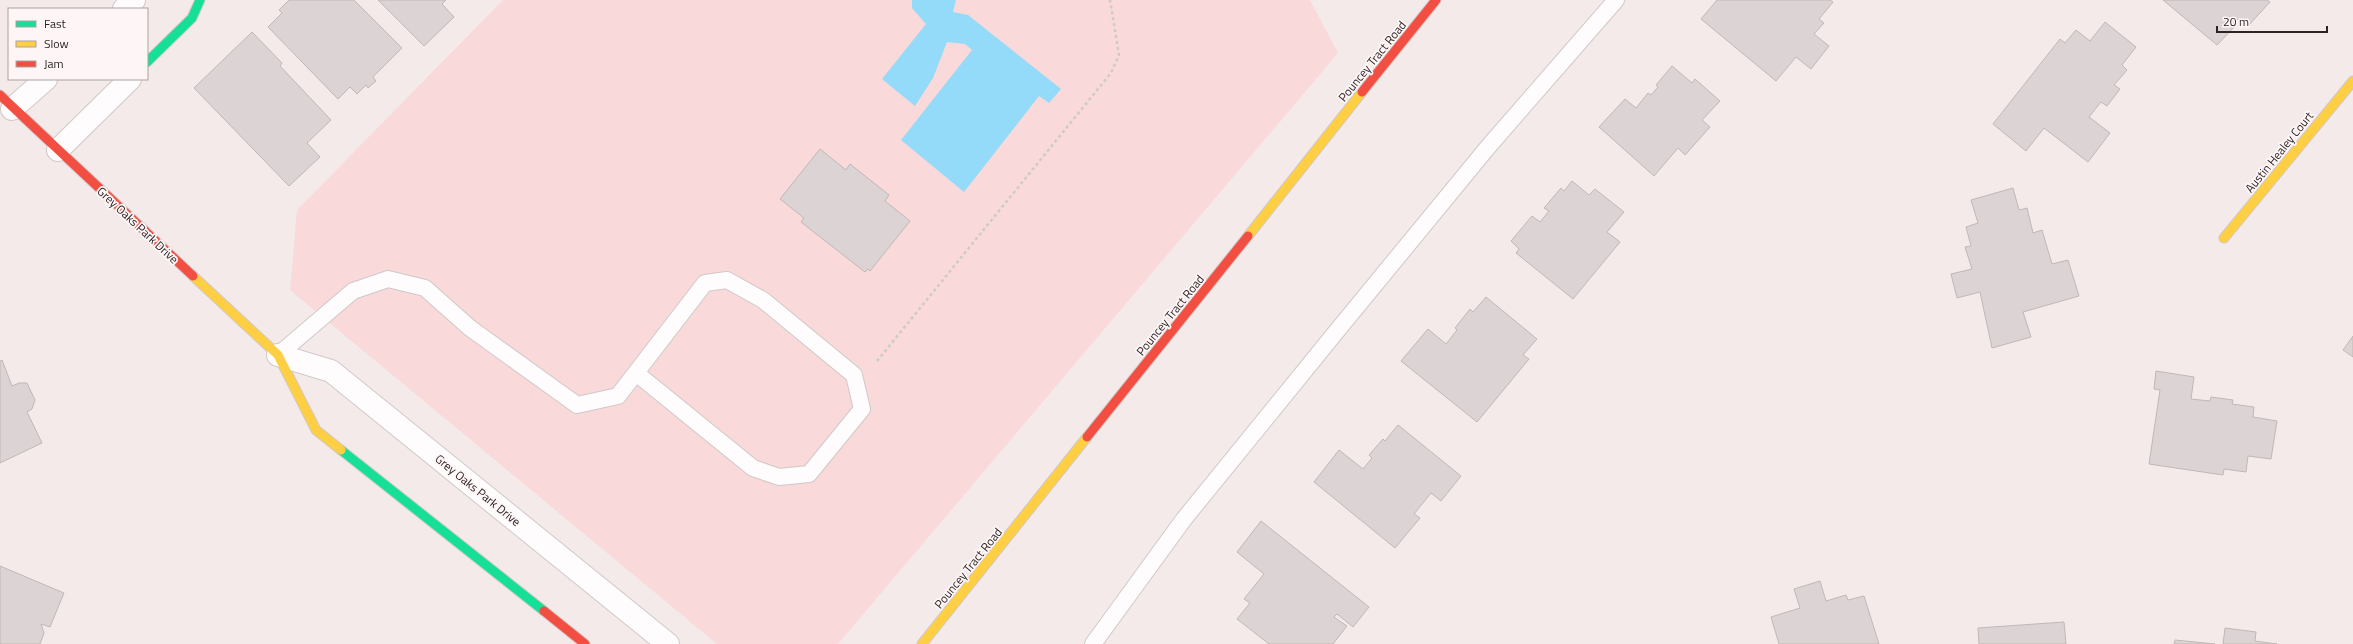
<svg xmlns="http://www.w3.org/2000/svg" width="2353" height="644" font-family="'Titillium Web',sans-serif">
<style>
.green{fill:#f9d9d9}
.water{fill:#94daf9}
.building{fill:#dcd4d4;stroke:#c0b7b7}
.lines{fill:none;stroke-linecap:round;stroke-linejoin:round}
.lane-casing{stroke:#d1c8c8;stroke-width:18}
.street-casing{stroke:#d1c8c8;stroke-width:24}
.fast-casing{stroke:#d1c8c8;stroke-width:11}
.slow-casing{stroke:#d1c8c8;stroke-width:11}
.jam-casing{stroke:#d1c8c8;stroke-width:11}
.path{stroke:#cfcaca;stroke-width:2.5;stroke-dasharray:3 3;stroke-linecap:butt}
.lane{stroke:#fefcfc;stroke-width:16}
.street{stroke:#fefcfc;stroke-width:22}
.fast{stroke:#16e098;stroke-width:9}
.slow{stroke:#ffcf43;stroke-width:9}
.jam{stroke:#f24e42;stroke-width:9}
.labels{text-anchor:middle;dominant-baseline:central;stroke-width:3.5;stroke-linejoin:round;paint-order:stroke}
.street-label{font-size:12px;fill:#2c2424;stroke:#fef6f6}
</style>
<rect width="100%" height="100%" fill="#f5eaea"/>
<polygon class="green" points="503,0 1310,0 1338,53 838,644 717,644 290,290 297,210"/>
<polygon class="water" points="912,0 956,0 953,12 968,15 1061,89 1049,103 1039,96 964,192 901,140 972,50 965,44 947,42 933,78 915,106 882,79 926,24 912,8"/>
<g class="building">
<polygon points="289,0 354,0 402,48 373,77 376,81 368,88 366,85 357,94 350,87 338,99 268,27 282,13 279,10"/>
<polygon points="378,0 446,0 442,4 454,17 424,46"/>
<polygon points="1717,0 1830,0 1833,2 1819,19 1824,23 1814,34 1829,46 1811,69 1796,57 1776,81 1701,19"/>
<polygon points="2163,0 2267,0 2270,2 2247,27 2238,19 2235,21 2237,24 2217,45"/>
<polygon points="2105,22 2136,47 2122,65 2127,70 2114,85 2120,89 2107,106 2101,102 2089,117 2110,133 2088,162 2044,128 2026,151 1993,124 2060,39 2065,43 2076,30 2090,41"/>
<polygon points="252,32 282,63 280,66 331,120 307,143 320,157 289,186 194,88"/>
<polygon points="1672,66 1692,83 1695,79 1720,101 1702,120 1710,127 1685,155 1678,148 1654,176 1599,127 1625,99 1636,108 1648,93 1651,95 1658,87 1656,85"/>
<polygon points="820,149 846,170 850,164 889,195 885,201 910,221 870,271 868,269 865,272 801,222 804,218 780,199"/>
<polygon points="1572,181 1589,195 1595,189 1624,212 1607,232 1620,242 1573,299 1516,253 1519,249 1511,241 1532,216 1540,222 1549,211 1544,208 1561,188 1564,191"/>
<polygon points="2013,188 2019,210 2027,208 2033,233 2042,230 2052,264 2068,260 2079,296 2023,312 2031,337 1992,348 1980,292 1957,298 1951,274 1972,269 1965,247 1971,246 1966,227 1978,223 1971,200"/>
<polygon points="1486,297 1537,339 1523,355 1529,359 1477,422 1401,361 1428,329 1446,344 1457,330 1455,328 1470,309 1473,312"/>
<polygon points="2353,336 2353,357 2343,350"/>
<polygon points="2,360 12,386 19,383 27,383 35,400 32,409 27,412 42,443 0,463 0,361"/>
<polygon points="2156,371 2194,377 2191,399 2210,401 2211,397 2233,400 2232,404 2254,407 2253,417 2277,421 2271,459 2248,456 2246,472 2224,469 2223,475 2149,464 2160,390 2154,389"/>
<polygon points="1398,425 1461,476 1441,501 1431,493 1414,514 1420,518 1395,548 1314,482 1339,450 1363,469 1372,458 1369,455 1383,439 1385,441"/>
<polygon points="1261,521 1369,607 1353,627 1337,614 1334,617 1347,626 1333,644 1269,644 1237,619 1250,603 1244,599 1264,574 1237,552"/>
<polygon points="0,566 64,593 50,627 41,624 44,633 40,644 0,644"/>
<polygon points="1820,581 1826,601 1846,595 1848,600 1864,596 1879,644 1779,644 1771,617 1800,608 1794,589"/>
<polygon points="2064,622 2066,644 1979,644 1978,628"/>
<polygon points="2225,628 2256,632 2255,641 2277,644 2223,644"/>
<polygon points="2175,640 2215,644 2174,644"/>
</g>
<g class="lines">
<g class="lane-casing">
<g id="lane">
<polyline points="278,355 353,291 388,279 425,288 470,328 577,405 618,396 705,283 727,280 763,300 854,375 862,409 809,474 779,477 753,468 636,373"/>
<polyline points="1093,644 1184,519 1336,332 1488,147 1616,0"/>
</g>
</g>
<g class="street-casing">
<g id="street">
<polyline points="124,9 134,0"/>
<polyline points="12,109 46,79"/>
<polyline points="58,150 130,79"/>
<polyline points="278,355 331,371 668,644"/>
</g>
</g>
<g class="fast-casing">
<g id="fast">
<polyline points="147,62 192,18 200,0"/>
<polyline points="341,450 544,611"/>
</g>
</g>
<g class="slow-casing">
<g id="slow">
<polyline points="1248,236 1362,92"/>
<polyline points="2224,238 2353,81"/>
<polyline points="193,276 278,355 316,430 341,450"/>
<polyline points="922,644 1087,437"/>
</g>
</g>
<g class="jam-casing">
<g id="jam">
<polyline points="1362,92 1436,0"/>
<polyline points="0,95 193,276"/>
<polyline points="1087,437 1248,236"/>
<polyline points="544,611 585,644"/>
</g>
</g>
<polyline class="path" points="877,361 1111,73 1119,55 1110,0"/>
<use href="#lane" class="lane"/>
<use href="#street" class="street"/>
<use href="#fast" class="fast"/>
<use href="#slow" class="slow"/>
<use href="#jam" class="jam"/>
</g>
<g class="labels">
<g class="street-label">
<text transform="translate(1372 61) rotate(-51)">Pouncey Tract Road</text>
<text transform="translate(2279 152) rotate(-51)">Austin Healey Court</text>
<text transform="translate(138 225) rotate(43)">Grey Oaks Park Drive</text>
<text transform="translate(1170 315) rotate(-51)">Pouncey Tract Road</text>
<text transform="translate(478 490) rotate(39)">Grey Oaks Park Drive</text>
<text transform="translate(968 568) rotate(-51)">Pouncey Tract Road</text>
</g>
</g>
<rect x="8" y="8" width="140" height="72" fill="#fef6f6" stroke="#aaa2a2"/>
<rect x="16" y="21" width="20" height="6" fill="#16e098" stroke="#aaa2a2"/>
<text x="44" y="28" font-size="12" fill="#2c2424">Fast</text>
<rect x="16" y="41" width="20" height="6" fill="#ffcf43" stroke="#aaa2a2"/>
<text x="44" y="48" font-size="12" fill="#2c2424">Slow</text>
<rect x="16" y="61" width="20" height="6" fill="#f24e42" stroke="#aaa2a2"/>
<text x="44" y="68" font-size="12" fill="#2c2424">Jam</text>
<path d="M2217 26v6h110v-6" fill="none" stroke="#2c2424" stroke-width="2"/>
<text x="2223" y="26" font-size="12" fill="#2c2424" stroke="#fef6f6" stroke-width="3" paint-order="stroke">20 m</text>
</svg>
